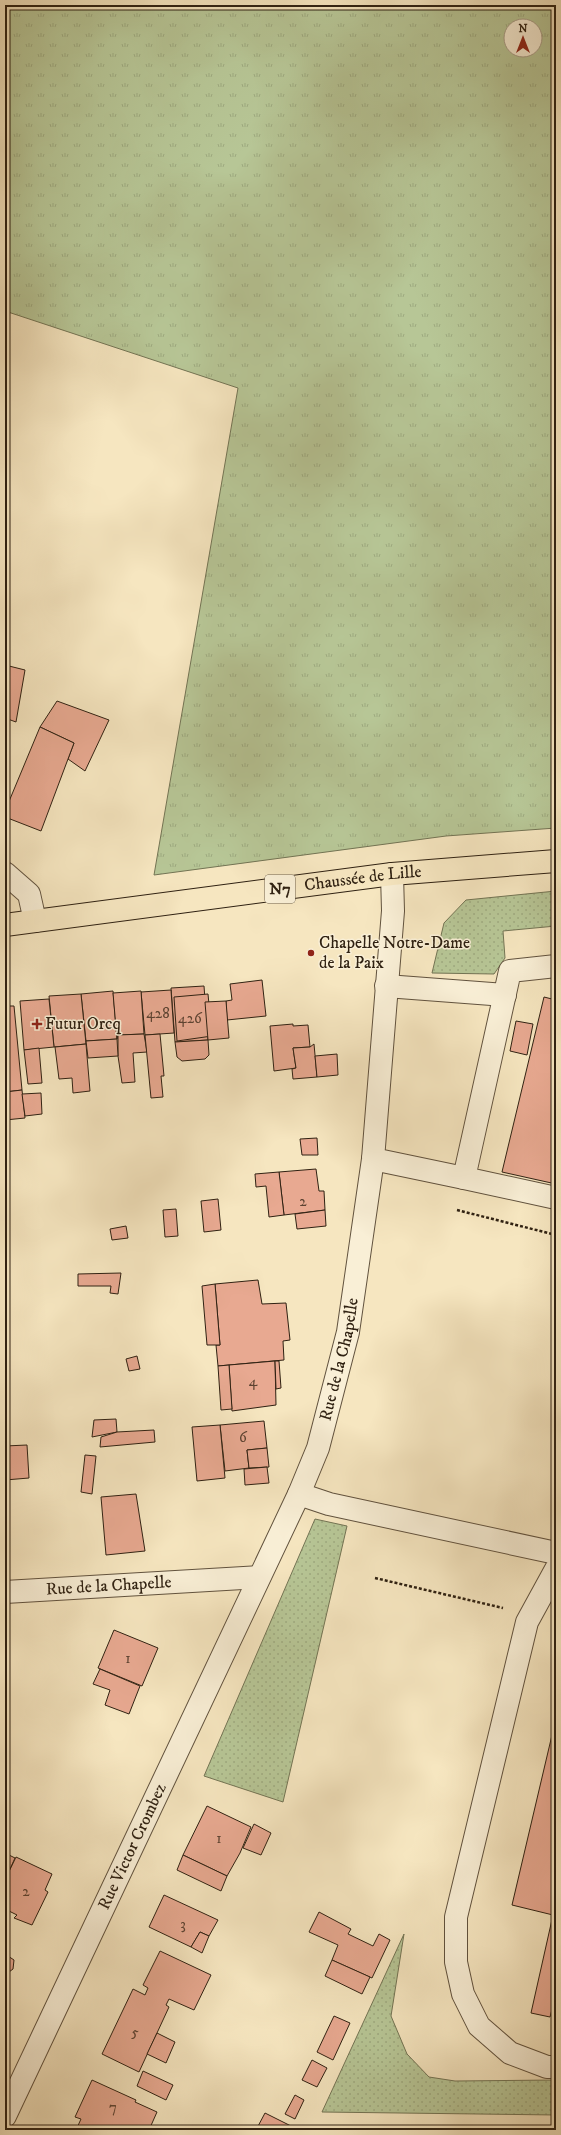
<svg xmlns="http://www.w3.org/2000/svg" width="561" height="2135" font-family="'IM FELL DW Pica',serif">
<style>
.grass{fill:url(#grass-dots);stroke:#737454}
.park{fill:url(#park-tufts);stroke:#737454;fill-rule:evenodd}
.building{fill:#e8a991;stroke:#2f2112}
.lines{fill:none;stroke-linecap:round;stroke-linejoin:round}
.minor-casing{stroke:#61523e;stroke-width:24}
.major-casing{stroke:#2f2112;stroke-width:24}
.path{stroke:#2f2112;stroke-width:2.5;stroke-dasharray:3 2;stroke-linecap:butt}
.minor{stroke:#f9efd6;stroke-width:22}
.major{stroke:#f6e6c0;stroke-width:22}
.poi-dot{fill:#8f2418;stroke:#f9efd6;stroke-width:1.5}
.labels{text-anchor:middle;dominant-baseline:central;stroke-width:3;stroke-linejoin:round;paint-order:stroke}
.number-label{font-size:15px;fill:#5d4332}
.shield{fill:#f9efd6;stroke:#6c5f4d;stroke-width:1}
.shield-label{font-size:16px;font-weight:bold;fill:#2f2112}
.street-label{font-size:17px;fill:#2f2112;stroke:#f9efd6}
.poi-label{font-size:17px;fill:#2f2112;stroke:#f9efd6;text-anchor:start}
</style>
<defs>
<pattern id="grass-dots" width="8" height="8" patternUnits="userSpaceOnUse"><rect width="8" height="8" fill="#b7c696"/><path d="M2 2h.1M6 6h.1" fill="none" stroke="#9eaa80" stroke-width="1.8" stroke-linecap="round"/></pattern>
<pattern id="park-tufts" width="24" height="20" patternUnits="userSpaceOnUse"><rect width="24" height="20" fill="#b7c696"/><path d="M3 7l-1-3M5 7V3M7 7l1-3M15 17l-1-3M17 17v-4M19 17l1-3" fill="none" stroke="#9eaa80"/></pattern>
</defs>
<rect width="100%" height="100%" fill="#f6e6c0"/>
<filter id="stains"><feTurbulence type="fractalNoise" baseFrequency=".005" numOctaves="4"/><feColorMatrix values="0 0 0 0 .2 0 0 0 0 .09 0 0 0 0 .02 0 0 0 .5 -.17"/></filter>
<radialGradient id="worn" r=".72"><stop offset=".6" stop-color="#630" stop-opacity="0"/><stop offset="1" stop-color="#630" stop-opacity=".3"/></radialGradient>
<g class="grass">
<polygon points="556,891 556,926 503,931 505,958 494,974 432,973 444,923 466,900"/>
<polygon points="315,1519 347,1526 283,1802 204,1776"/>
<polygon points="404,1934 391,2016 407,2054 429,2077 455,2081 556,2080 556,2115 322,2112"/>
</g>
<path class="park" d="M5,5H556V828L446,836L154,875L238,388L5,311ZM511,26H535V50H511Z"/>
<g class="building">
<polygon points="5,665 25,670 16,722 5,718"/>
<polygon points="57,701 109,720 85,771 68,759 74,743 40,727"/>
<polygon points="40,727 74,743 41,831 5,817 5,811"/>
<polygon points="262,980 266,1016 227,1020 226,1001 232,1000 230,984"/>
<polygon points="204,986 208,1040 175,1042 171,988"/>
<polygon points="171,990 174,1033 145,1035 141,992"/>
<polygon points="113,991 117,1039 86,1041 81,994"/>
<polygon points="141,991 144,1034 118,1035 117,1039 113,993"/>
<polygon points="81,994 86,1044 54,1047 49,996"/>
<polygon points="208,994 212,1036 177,1041 174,997"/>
<polygon points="544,997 556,1000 556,1184 502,1172"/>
<polygon points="49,999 54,1047 24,1050 20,1001"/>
<polygon points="226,1001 229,1038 208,1040 205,1002"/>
<polygon points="5,1006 14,1006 22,1090 5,1092"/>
<polygon points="516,1021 533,1024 527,1055 510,1051"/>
<polygon points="293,1024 293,1026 308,1025 310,1047 293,1048 296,1068 274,1071 270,1026"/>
<polygon points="144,1034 147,1052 133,1053 135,1082 122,1083 118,1056 118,1035"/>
<polygon points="160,1034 164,1076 161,1076 163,1097 151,1098 145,1035"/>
<polygon points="117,1039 118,1056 88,1058 86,1041"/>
<polygon points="208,1040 209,1055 205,1059 182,1061 177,1057 175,1042"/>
<polygon points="86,1044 90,1091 73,1093 72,1078 59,1079 55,1047"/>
<polygon points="314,1044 317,1077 293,1079 292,1069 296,1068 293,1048 310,1047"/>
<polygon points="39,1048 42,1083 28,1084 24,1050"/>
<polygon points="337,1054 338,1075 317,1077 315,1056"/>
<polygon points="22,1090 25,1118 5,1120 5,1092"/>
<polygon points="41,1093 42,1114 25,1116 22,1094"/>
<polygon points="317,1138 318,1155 302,1155 300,1139"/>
<polygon points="316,1169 319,1191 324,1191 325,1210 284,1215 279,1172"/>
<polygon points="279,1172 284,1215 269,1217 266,1186 256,1187 255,1174"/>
<polygon points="218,1199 221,1230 204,1232 201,1201"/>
<polygon points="176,1209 178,1236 165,1237 163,1210"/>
<polygon points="325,1210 326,1226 297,1229 295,1214"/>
<polygon points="126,1226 128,1238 112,1240 110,1229"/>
<polygon points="121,1273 118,1294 110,1293 111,1286 78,1286 78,1274"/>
<polygon points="258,1280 262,1304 286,1303 290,1340 283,1341 284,1360 218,1366 216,1345 220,1345 215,1284"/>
<polygon points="215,1284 220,1345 207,1345 202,1286"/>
<polygon points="137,1356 140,1369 129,1371 126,1359"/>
<polygon points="275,1361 276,1405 232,1411 229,1365"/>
<polygon points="275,1361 279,1361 281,1388 276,1389"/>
<polygon points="229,1365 232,1409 221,1410 218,1366"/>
<polygon points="116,1419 117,1432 92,1437 94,1420"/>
<polygon points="264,1421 267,1448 247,1450 249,1468 225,1471 220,1425"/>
<polygon points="220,1425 225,1478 197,1481 192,1427"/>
<polygon points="154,1430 155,1442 100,1447 101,1437 117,1432"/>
<polygon points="27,1445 29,1478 5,1480 5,1446"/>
<polygon points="267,1448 269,1467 249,1468 247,1450"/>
<polygon points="85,1455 96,1456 92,1494 81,1492"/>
<polygon points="267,1467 269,1483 245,1485 244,1469"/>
<polygon points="136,1494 145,1551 106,1555 101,1497"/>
<polygon points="114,1630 158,1648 142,1686 98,1668"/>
<polygon points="100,1669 140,1686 129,1714 105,1705 110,1690 93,1684"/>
<polygon points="556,1718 556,1994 550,2017 531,2013 553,1915 512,1905"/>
<polygon points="207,1806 251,1827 240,1853 227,1876 183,1855"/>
<polygon points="254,1824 271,1833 261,1855 243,1848"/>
<polygon points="5,1853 15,1858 5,1880"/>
<polygon points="183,1855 227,1876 221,1891 177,1870"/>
<polygon points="16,1857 52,1874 45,1890 48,1892 32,1925 14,1918 17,1915 5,1909 5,1880"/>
<polygon points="164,1895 218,1920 209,1936 200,1932 191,1947 149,1927"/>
<polygon points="319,1912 351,1929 348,1934 373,1946 379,1934 390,1940 372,1978 332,1960 338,1945 309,1932"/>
<polygon points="200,1932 209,1936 202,1953 191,1947"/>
<polygon points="160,1951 211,1975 194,2010 169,1999 166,2005 169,2007 139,2072 102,2054 133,1989 145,1995 148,1988 143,1985"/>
<polygon points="5,1954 14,1960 13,1969 5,1975"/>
<polygon points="332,1960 370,1977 362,1994 325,1976"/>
<polygon points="334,2016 350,2023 333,2060 317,2052"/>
<polygon points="157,2033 175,2042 166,2063 147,2054"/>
<polygon points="312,2060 327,2068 317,2087 302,2080"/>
<polygon points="143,2071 173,2085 166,2100 137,2086"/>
<polygon points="92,2080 136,2100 135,2102 157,2112 149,2130 134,2130 128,2128 127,2130 76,2130 81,2119 75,2117"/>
<polygon points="295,2095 304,2100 295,2119 285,2114"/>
<polygon points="265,2113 299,2130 256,2130"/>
</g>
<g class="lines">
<g class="minor-casing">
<g id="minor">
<polyline points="5,873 29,894 35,921"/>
<polyline points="556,966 510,971 464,1178 556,1198"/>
<polyline points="386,986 505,995"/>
<polyline points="373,1159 464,1178"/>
<polyline points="299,1494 329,1504 556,1553"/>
<polyline points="556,1569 527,1622 456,1917 456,1962 463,1994 479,2026 510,2053 547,2067 556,2067"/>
<path id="s1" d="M5,1592L259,1577"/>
<path id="s2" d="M5,2116L299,1494L318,1448L348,1332L373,1159L393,911L392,874"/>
</g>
</g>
<g class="major-casing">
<g id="major">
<path id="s3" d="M5,925L392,874L556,861"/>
</g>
</g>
<g class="path">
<polyline points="457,1210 556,1235"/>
<polyline points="375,1578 503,1608"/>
</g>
<use href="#minor" class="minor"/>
<use href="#major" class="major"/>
</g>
<g class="poi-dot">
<circle cx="311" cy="953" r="4"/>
<path d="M35 1018h4v4h4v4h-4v4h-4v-4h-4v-4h4z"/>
</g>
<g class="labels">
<g class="number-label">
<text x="158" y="1013">428</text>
<text x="190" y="1018">426</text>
<text x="303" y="1201">2</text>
<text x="253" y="1381">4</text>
<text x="243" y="1437">6</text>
<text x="128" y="1658">1</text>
<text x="219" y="1838">1</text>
<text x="26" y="1891">2</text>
<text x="183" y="1924">3</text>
<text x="135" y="2032">5</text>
<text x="113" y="2107">7</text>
</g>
<rect class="shield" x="265" y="875" width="30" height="28" rx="3"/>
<g class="shield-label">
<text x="280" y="889">N7</text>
</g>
<g class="street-label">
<text stroke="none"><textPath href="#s3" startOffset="361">Chaussée de Lille</textPath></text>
<text stroke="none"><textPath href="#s2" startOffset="829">Rue de la Chapelle</textPath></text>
<text stroke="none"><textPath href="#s1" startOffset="104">Rue de la Chapelle</textPath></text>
<text stroke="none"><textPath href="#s2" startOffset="298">Rue Victor Crombez</textPath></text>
</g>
<g class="poi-label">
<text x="319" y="943">Chapelle Notre-Dame<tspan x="319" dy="20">de la Paix</tspan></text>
<text x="45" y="1024">Futur Orcq</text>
</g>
</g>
<rect width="561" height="2135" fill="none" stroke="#f6e6c0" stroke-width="20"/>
<rect x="6" y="6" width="549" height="2123" fill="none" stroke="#2f2112" stroke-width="2"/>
<rect x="10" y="10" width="541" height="2115" fill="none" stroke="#2f2112"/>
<g transform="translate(523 38)"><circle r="19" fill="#f9efd6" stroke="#a89d88"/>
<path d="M0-3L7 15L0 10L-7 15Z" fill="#8f2418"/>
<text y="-6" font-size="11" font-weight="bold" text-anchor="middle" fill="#2f2112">N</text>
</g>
<rect width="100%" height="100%" filter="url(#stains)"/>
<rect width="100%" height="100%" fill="url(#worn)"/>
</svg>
